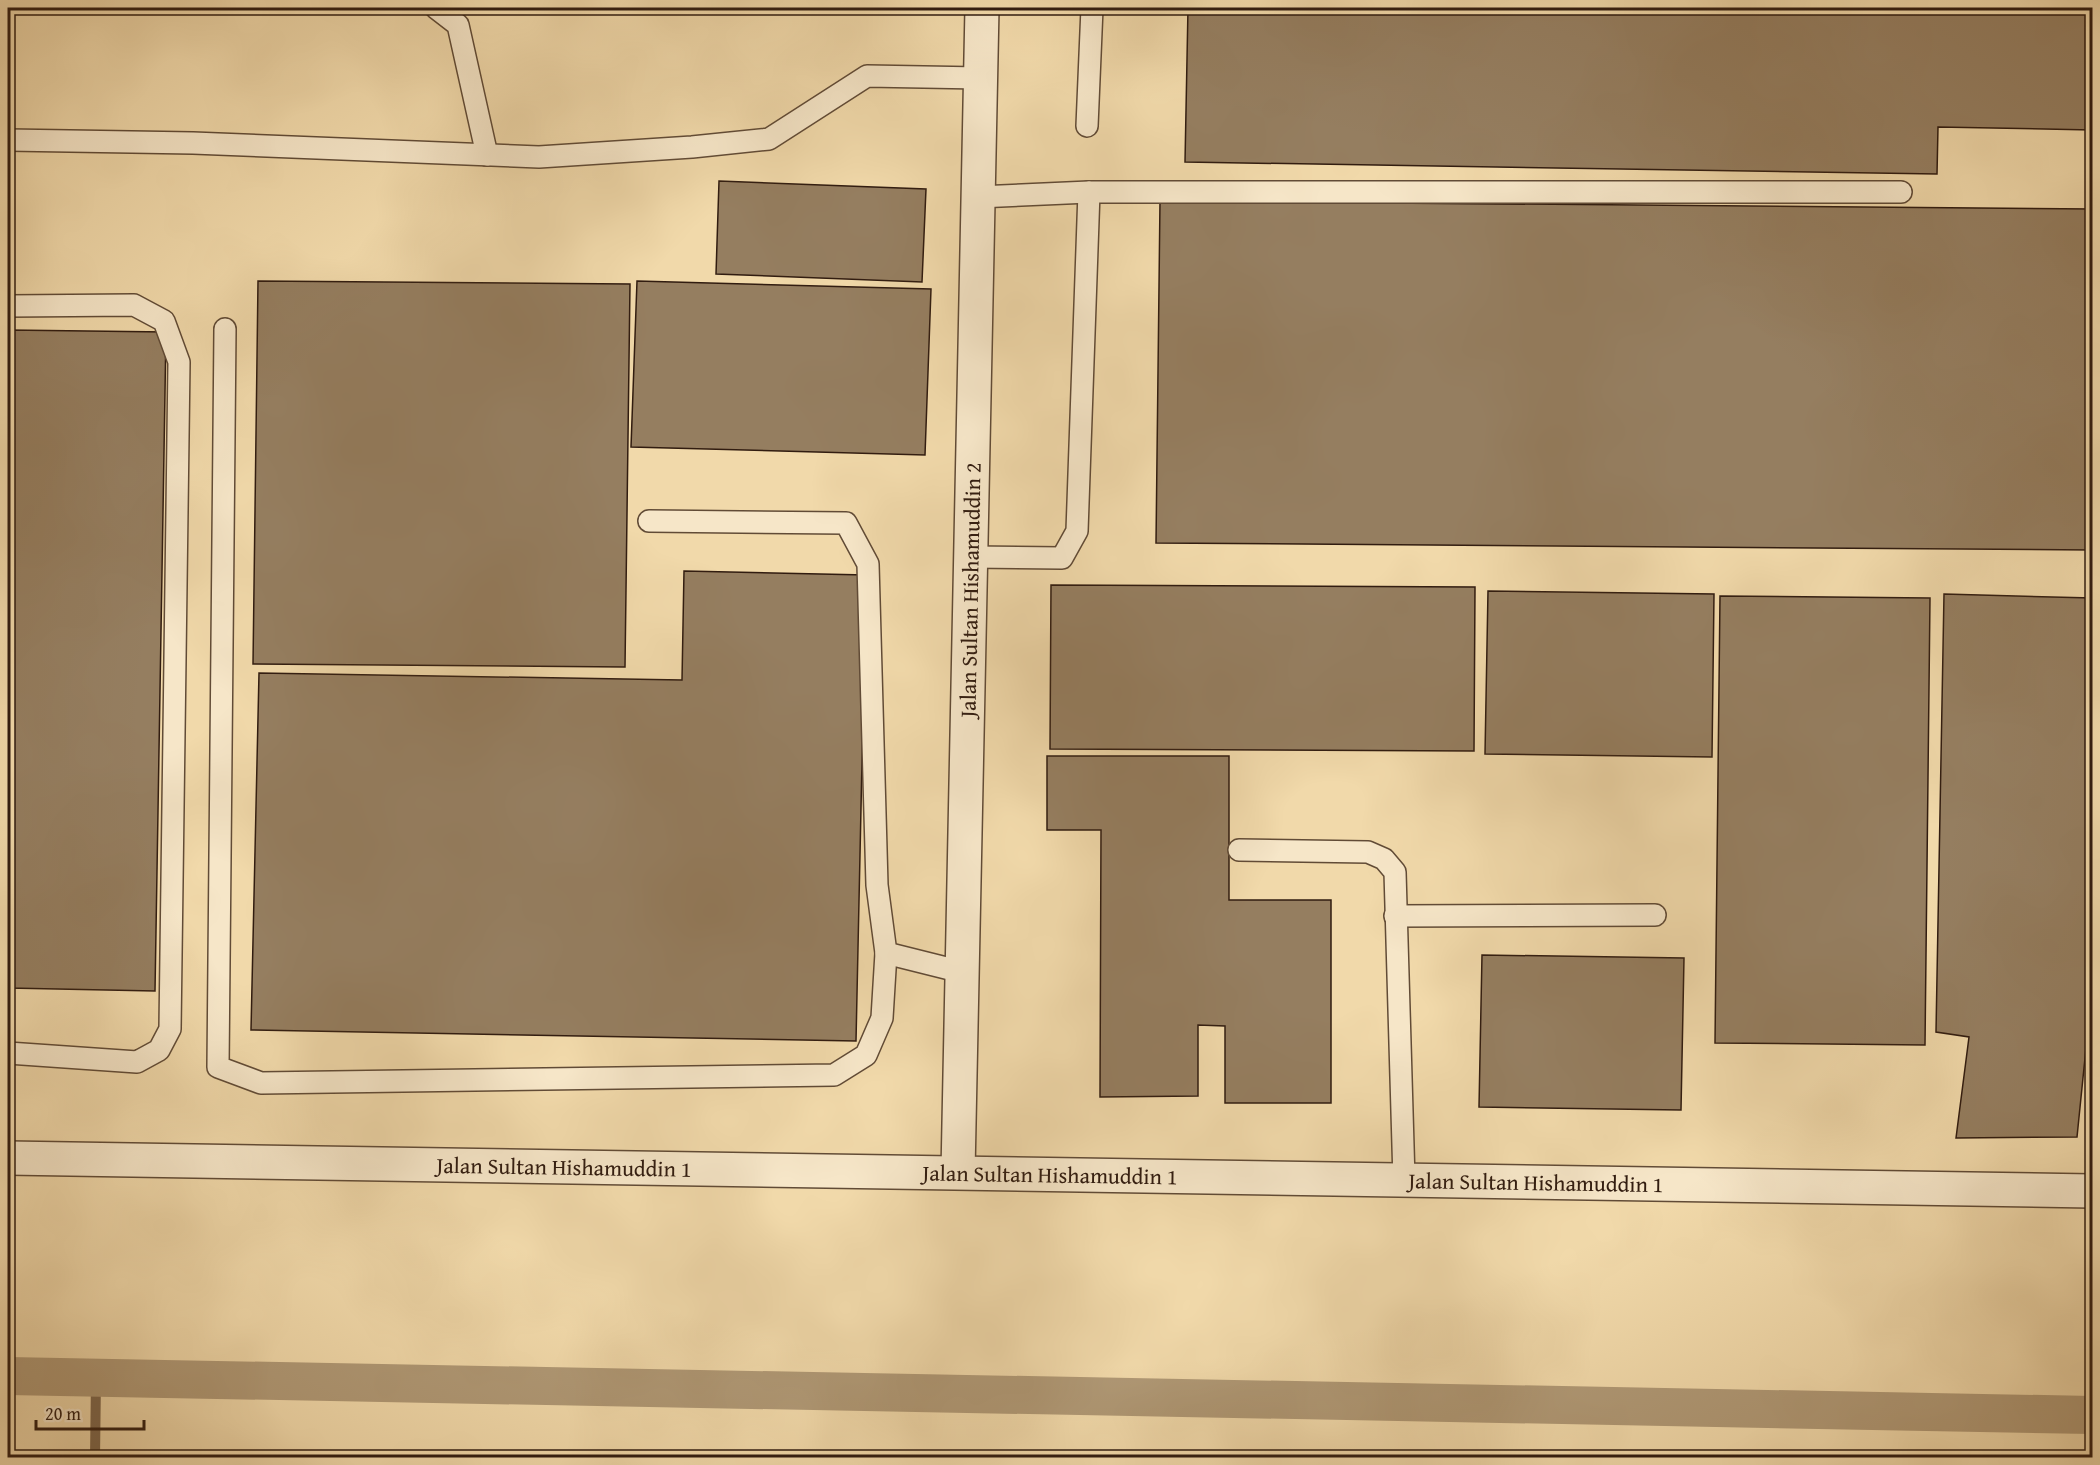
<svg xmlns="http://www.w3.org/2000/svg" width="2100" height="1465" font-family="'Gentium Book Plus',serif">
<style>
.lines{fill:none;stroke-linecap:round;stroke-linejoin:round}
.stream{stroke:#7d674d;stroke-width:10}
.canal{stroke:#b09976;stroke-width:38}
.building{fill:#957e60;stroke:#311c10;stroke-width:1.5}
.service-casing{stroke:#614b36;stroke-width:24}
.minor-casing{stroke:#614b36;stroke-width:36}
.service{stroke:#f6e6c8;stroke-width:21}
.minor{stroke:#f6e6c8;stroke-width:33}
.labels{text-anchor:middle;dominant-baseline:central;stroke-width:4.5;stroke-linejoin:round;paint-order:stroke}
.street-label{font-size:22px;fill:#311c10;stroke:#f6e6c8}
</style>
<rect width="100%" height="100%" fill="#f1d9aa"/>
<filter id="stains"><feTurbulence type="fractalNoise" baseFrequency=".00333" numOctaves="4"/><feColorMatrix values="0 0 0 0 .2 0 0 0 0 .09 0 0 0 0 .02 0 0 0 .5 -.17"/></filter>
<radialGradient id="worn" r=".72"><stop offset=".6" stop-color="#630" stop-opacity="0"/><stop offset="1" stop-color="#630" stop-opacity=".3"/></radialGradient>
<g class="lines">
<polyline class="stream" points="95,1458 96,1378"/>
<polyline class="canal" points="8,1376 2092,1415"/>
</g>
<g class="building">
<polygon points="1188,8 2092,8 2092,130 1938,127 1937,174 1185,162"/>
<polygon points="719,181 926,189 922,282 716,274"/>
<polygon points="1160,201 2092,209 2092,550 1156,543"/>
<polygon points="258,281 630,284 625,667 253,664"/>
<polygon points="637,281 931,289 925,455 631,447"/>
<polygon points="8,330 166,332 155,991 8,988"/>
<polygon points="684,571 866,575 856,1041 251,1030 259,673 682,680"/>
<polygon points="1051,585 1475,587 1474,751 1050,749"/>
<polygon points="1488,591 1714,594 1712,757 1485,754"/>
<polygon points="1944,594 2092,598 2092,1049 2086,1048 2077,1137 1956,1138 1969,1037 1936,1032"/>
<polygon points="1720,596 1930,598 1925,1045 1715,1043"/>
<polygon points="1047,756 1229,756 1229,900 1331,900 1331,1103 1225,1103 1225,1026 1198,1025 1198,1096 1100,1097 1101,830 1047,830"/>
<polygon points="1482,955 1684,958 1681,1110 1479,1107"/>
</g>
<g class="lines">
<g class="service-casing">
<g id="service">
<polyline points="436,8 458,25 487,155"/>
<polyline points="1087,126 1092,8"/>
<polyline points="8,140 193,143 539,157 692,147 769,139 867,76 980,78"/>
<polyline points="978,197 1089,192 1901,192"/>
<polyline points="8,306 134,305 164,321 179,362 170,1029 159,1050 137,1062 8,1053"/>
<polyline points="225,329 218,1067 261,1083 834,1075 866,1055 882,1018 886,953"/>
<polyline points="649,521 846,523 868,564 877,885 886,953 962,972"/>
<polyline points="971,557 1062,558 1077,531 1089,192"/>
<polyline points="1239,850 1368,852 1384,859 1395,872 1404,1180"/>
<polyline points="1395,916 1655,915"/>
</g>
</g>
<g class="minor-casing">
<g id="minor">
<path id="s1" d="M8,1158L2092,1191"/>
<path id="s2" d="M958,1172L982,8"/>
</g>
</g>
<use href="#service" class="service"/>
<use href="#minor" class="minor"/>
</g>
<g class="labels">
<g class="street-label">
<text stroke="none"><textPath href="#s2" startOffset="582">Jalan Sultan Hishamuddin 2</textPath></text>
<text stroke="none"><textPath href="#s1" startOffset="556">Jalan Sultan Hishamuddin 1</textPath></text>
<text stroke="none"><textPath href="#s1" startOffset="1042">Jalan Sultan Hishamuddin 1</textPath></text>
<text stroke="none"><textPath href="#s1" startOffset="1528">Jalan Sultan Hishamuddin 1</textPath></text>
</g>
</g>
<rect width="2100" height="1465" fill="none" stroke="#f1d9aa" stroke-width="30"/>
<rect x="9" y="9" width="2082" height="1447" fill="none" stroke="#311c10" stroke-width="3"/>
<rect x="15" y="15" width="2070" height="1435" fill="none" stroke="#311c10" stroke-width="1.5"/>
<path d="M36 1420v9h108v-9" fill="none" stroke="#311c10" stroke-width="3"/>
<text x="45" y="1420" font-size="18" fill="#311c10" stroke="#f6e6c8" stroke-width="4.5" paint-order="stroke">20 m</text>
<rect width="100%" height="100%" filter="url(#stains)"/>
<rect width="100%" height="100%" fill="url(#worn)"/>
</svg>
